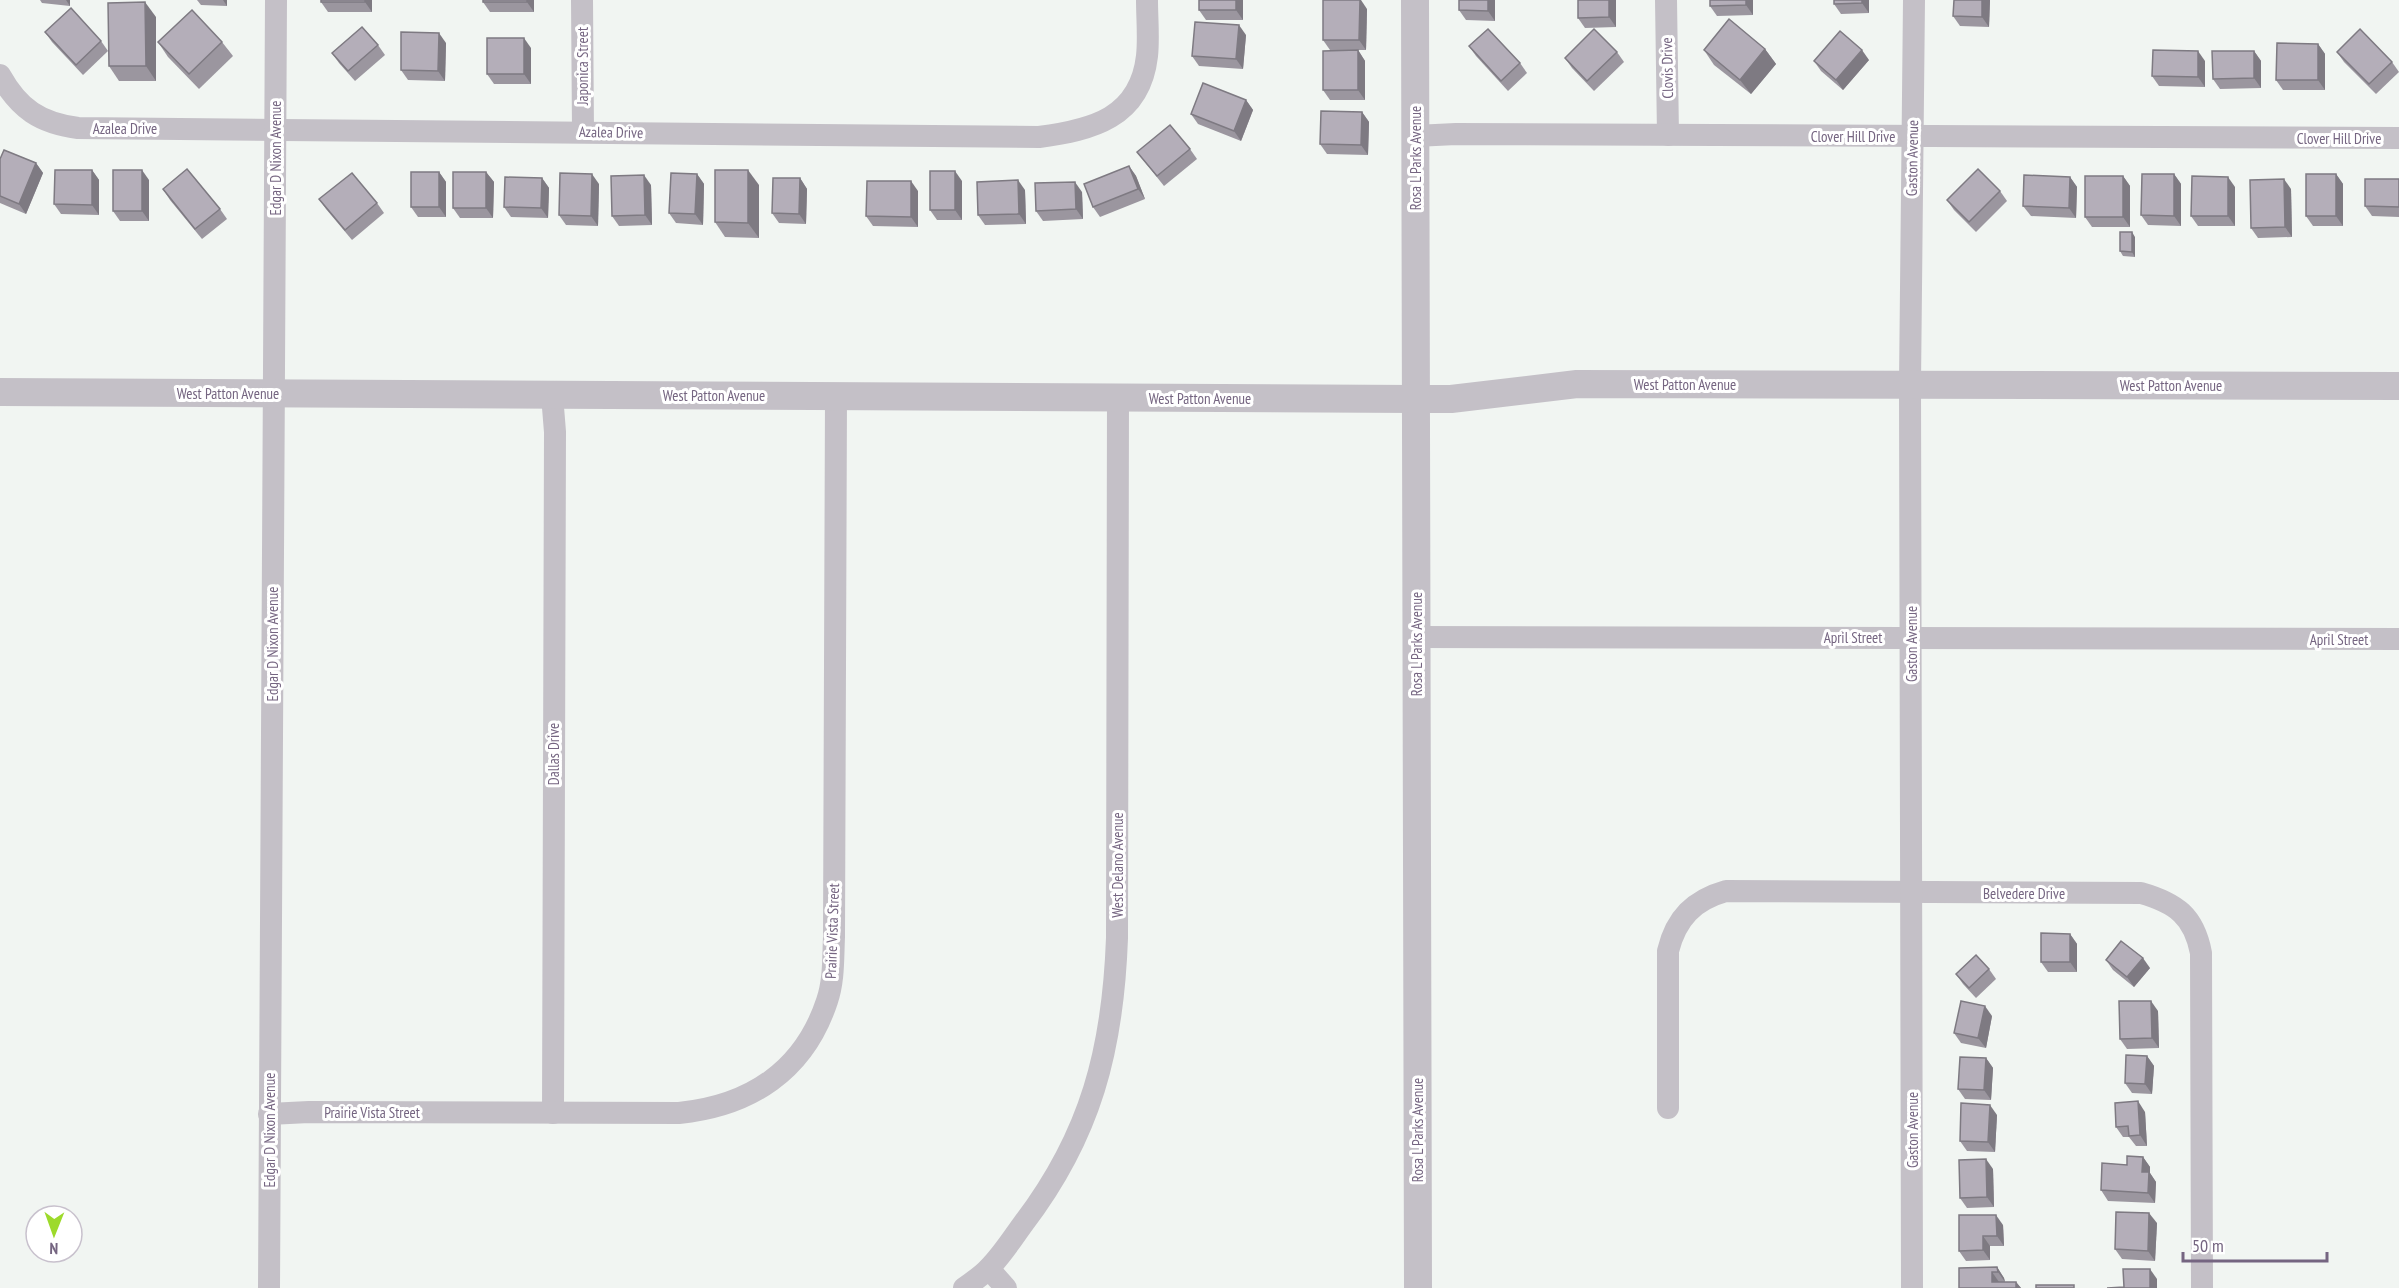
<svg xmlns="http://www.w3.org/2000/svg" width="2399" height="1288" font-family="'PT Sans Narrow',sans-serif">
<style>
.lines{fill:none;stroke-linecap:round;stroke-linejoin:round}
.minor{stroke:#c4c0c7;stroke-width:22}
.tertiary{stroke:#c4c0c7;stroke-width:28}
.wall{fill:#9b969f}
.shaded-wall{fill:#7e7a82}
.building{fill:#b4aeb9;stroke:#7e7a82;stroke-width:1.5}
.labels{text-anchor:middle;dominant-baseline:central;stroke-width:6;stroke-linejoin:round;paint-order:stroke}
.street-label{font-size:15px;fill:#756581;stroke:#fff}
</style>
<rect width="100%" height="100%" fill="#f1f5f2"/>
<g class="lines">
<g class="minor">
<polyline points="582,0 583,131"/>
<polyline points="1666,0 1668,135"/>
<path d="M0,75C19,109 40,123 78,128L1039,137C1092,130 1140,118 1147,56C1149,38 1147,18 1147,0"/>
<polyline points="1415,136 1456,134 2399,138"/>
<polyline points="552,395 555,432 553,1113"/>
<polyline points="1416,637 2399,639"/>
<path d="M1668,1108V951C1676,918 1694,900 1726,891L2141,893C2176,903 2194,916 2201,953L2202,1288"/>
<path d="M269,1114L309,1112L679,1113C750,1106 804,1071 827,1001C834,981 833,958 834,937L836,396"/>
<polyline points="989,1269 1006,1288"/>
<polyline points="269,1288 276,0"/>
<path d="M964,1288C972,1282 982,1276 989,1268C1002,1255 1012,1239 1023,1224C1091,1135 1113,1049 1117,938L1118,397"/>
<polyline points="1912,1288 1910,384 1914,0"/>
</g>
<g class="tertiary">
<polyline points="1415,0 1418,1288"/>
<polyline points="0,392 1415,399 1451,399 1577,384 2399,386"/>
</g>
</g>
<g class="wall">
<polygon points="40,0 70,0 70,6 42,3"/>
<polygon points="197,0 227,0 227,6 201,5"/>
<polygon points="321,0 372,0 372,12 328,12 321,2"/>
<polygon points="483,0 534,0 534,12 490,12 483,2"/>
<polygon points="1199,0 1243,0 1243,20 1206,20 1199,10"/>
<polygon points="1459,0 1495,0 1495,21 1466,20 1459,10"/>
<polygon points="1616,0 1616,27 1585,28 1578,18"/>
<polygon points="1753,0 1753,15 1717,16 1710,6"/>
<polygon points="1834,0 1869,0 1869,13 1841,14 1834,4"/>
<polygon points="1954,0 1990,0 1989,27 1960,26 1953,16"/>
<polygon points="1367,9 1366,50 1330,50 1323,40"/>
<polygon points="156,17 156,81 119,81 109,66"/>
<polygon points="45,32 101,41 108,51 83,75 52,42"/>
<polygon points="1246,35 1243,69 1199,66 1192,56"/>
<polygon points="158,42 222,42 233,56 199,89 168,57"/>
<polygon points="446,43 445,81 408,80 401,70"/>
<polygon points="2318,44 2325,54 2325,90 2283,90 2276,80"/>
<polygon points="378,45 385,55 355,81 339,63 332,53"/>
<polygon points="1469,46 1520,63 1527,73 1508,91 1476,56"/>
<polygon points="531,48 531,84 494,84 487,74"/>
<polygon points="1765,49 1776,64 1751,94 1714,65 1704,50"/>
<polygon points="1358,50 1365,61 1365,100 1330,100 1323,90"/>
<polygon points="2254,51 2261,61 2261,88 2220,89 2213,79"/>
<polygon points="1617,52 1624,62 1594,91 1572,68 1565,58"/>
<polygon points="2337,52 2392,62 2399,72 2376,94 2344,62"/>
<polygon points="1869,60 1843,90 1821,71 1814,61"/>
<polygon points="2205,61 2205,87 2159,86 2152,76"/>
<polygon points="1246,100 1253,110 1241,141 1198,124 1191,114"/>
<polygon points="1362,112 1369,122 1368,155 1327,154 1320,144"/>
<polygon points="1190,149 1197,159 1164,186 1137,152"/>
<polygon points="0,159 36,163 43,173 26,214 0,203"/>
<polygon points="1129,166 1136,176 1145,199 1100,217 1093,207"/>
<polygon points="92,170 99,180 99,215 61,214 54,204"/>
<polygon points="439,172 446,182 446,217 418,217 411,207"/>
<polygon points="486,172 494,182 493,218 460,218 453,208"/>
<polygon points="697,174 704,184 703,225 676,223 669,213"/>
<polygon points="2174,174 2181,184 2181,226 2148,225 2141,215"/>
<polygon points="2336,174 2343,184 2343,226 2313,226 2306,216"/>
<polygon points="2123,176 2130,186 2130,227 2092,227 2085,217"/>
<polygon points="2070,177 2077,187 2076,218 2031,216 2023,206"/>
<polygon points="542,178 549,188 548,218 511,217 504,207"/>
<polygon points="800,178 807,189 806,224 779,223 772,213"/>
<polygon points="2399,179 2399,217 2372,216 2365,206"/>
<polygon points="149,180 149,221 120,221 113,211"/>
<polygon points="962,181 962,220 937,220 930,210"/>
<polygon points="599,184 598,226 566,225 559,215"/>
<polygon points="651,185 652,225 619,226 612,216"/>
<polygon points="759,185 759,238 725,237 715,222"/>
<polygon points="2235,187 2235,226 2198,226 2191,216"/>
<polygon points="163,189 220,209 227,219 202,239 170,200"/>
<polygon points="2291,189 2292,237 2258,238 2251,228"/>
<polygon points="1025,190 1026,224 985,225 978,215"/>
<polygon points="918,191 918,227 873,226 866,216"/>
<polygon points="2000,191 2007,201 1976,232 1954,210 1947,200"/>
<polygon points="1082,192 1083,219 1043,221 1036,211"/>
<polygon points="319,199 377,203 384,213 352,240 326,209"/>
<polygon points="2135,237 2135,257 2123,256 2120,251"/>
<polygon points="2070,934 2077,944 2077,972 2048,972 2041,962"/>
<polygon points="2106,960 2150,968 2134,987 2113,970"/>
<polygon points="1989,969 1996,979 1976,998 1963,984 1956,974"/>
<polygon points="2158,1011 2159,1048 2127,1049 2120,1039"/>
<polygon points="1992,1016 1986,1048 1961,1043 1954,1033"/>
<polygon points="2147,1056 2154,1066 2152,1094 2132,1093 2125,1083"/>
<polygon points="1986,1058 1993,1068 1991,1100 1965,1099 1958,1089"/>
<polygon points="2145,1112 2147,1146 2136,1146 2129,1137 2123,1137 2116,1127"/>
<polygon points="1997,1115 1995,1152 1967,1151 1960,1141"/>
<polygon points="2143,1157 2150,1167 2150,1173 2156,1182 2155,1203 2108,1201 2101,1190 2127,1165"/>
<polygon points="1993,1169 1994,1207 1967,1208 1960,1198"/>
<polygon points="2157,1223 2155,1261 2122,1259 2115,1249"/>
<polygon points="2003,1225 2004,1246 1990,1246 1990,1260 1966,1261 1959,1251"/>
<polygon points="1997,1267 2004,1278 2005,1282 2016,1282 2021,1288 1959,1288"/>
</g>
<g class="shaded-wall">
<polygon points="66,0 70,0 70,6"/>
<polygon points="223,0 227,0 227,6"/>
<polygon points="365,0 372,0 372,12 365,2"/>
<polygon points="527,0 534,0 534,12 527,2"/>
<polygon points="1236,0 1243,0 1243,20 1236,10"/>
<polygon points="1360,0 1361,0 1367,9 1366,50 1359,40"/>
<polygon points="1488,0 1495,0 1495,21 1488,11"/>
<polygon points="1609,0 1616,0 1616,27 1609,17"/>
<polygon points="1746,0 1753,0 1753,15 1746,5"/>
<polygon points="1862,0 1869,0 1869,13 1862,3"/>
<polygon points="1982,0 1990,0 1989,27 1982,17"/>
<polygon points="145,2 156,17 156,81 146,66"/>
<polygon points="1239,25 1246,35 1243,69 1236,59"/>
<polygon points="439,33 446,43 445,81 438,71"/>
<polygon points="524,38 531,48 531,84 524,74"/>
<polygon points="2318,44 2325,54 2325,90 2318,80"/>
<polygon points="1765,49 1776,64 1751,94 1740,80"/>
<polygon points="1358,50 1365,61 1365,100 1358,90"/>
<polygon points="1862,50 1869,60 1843,90 1836,80"/>
<polygon points="2198,51 2205,61 2205,87 2198,77"/>
<polygon points="2254,51 2261,61 2261,88 2254,78"/>
<polygon points="1246,100 1253,110 1241,141 1234,131"/>
<polygon points="1362,112 1369,122 1368,155 1361,145"/>
<polygon points="36,163 43,173 26,214 19,204"/>
<polygon points="1129,166 1136,176 1145,199 1138,189"/>
<polygon points="92,170 99,180 99,215 92,205"/>
<polygon points="142,170 149,180 149,221 142,211"/>
<polygon points="748,170 759,185 759,238 748,223"/>
<polygon points="955,171 962,181 962,220 955,210"/>
<polygon points="439,172 446,182 446,217 439,207"/>
<polygon points="486,172 494,182 493,218 486,208"/>
<polygon points="592,174 599,184 598,226 591,216"/>
<polygon points="697,174 704,184 703,225 695,214"/>
<polygon points="2174,174 2181,184 2181,226 2174,216"/>
<polygon points="2336,174 2343,184 2343,226 2336,216"/>
<polygon points="644,175 651,185 652,225 645,215"/>
<polygon points="2123,176 2130,186 2130,227 2123,217"/>
<polygon points="2070,177 2077,187 2076,218 2069,208"/>
<polygon points="2228,177 2235,187 2235,226 2228,216"/>
<polygon points="542,178 549,188 548,218 541,208"/>
<polygon points="800,178 807,189 806,224 799,214"/>
<polygon points="2284,179 2291,189 2292,237 2285,227"/>
<polygon points="1018,180 1025,190 1026,224 1019,214"/>
<polygon points="911,181 918,191 918,227 911,217"/>
<polygon points="1075,182 1082,192 1083,219 1076,209"/>
<polygon points="2132,232 2135,237 2135,257 2132,252"/>
<polygon points="2070,934 2077,944 2077,972 2070,962"/>
<polygon points="2143,958 2150,968 2134,987 2127,977"/>
<polygon points="2151,1001 2158,1011 2159,1048 2152,1038"/>
<polygon points="1985,1006 1992,1016 1986,1048 1978,1038"/>
<polygon points="2147,1056 2154,1066 2152,1094 2145,1084"/>
<polygon points="1986,1058 1993,1068 1991,1100 1984,1090"/>
<polygon points="2138,1101 2145,1112 2147,1146 2140,1135"/>
<polygon points="1990,1105 1997,1115 1995,1152 1988,1142"/>
<polygon points="2143,1157 2150,1167 2150,1173 2156,1182 2155,1203 2148,1193 2142,1172"/>
<polygon points="1986,1159 1993,1169 1994,1207 1987,1197"/>
<polygon points="2149,1213 2157,1223 2155,1261 2148,1251"/>
<polygon points="1996,1215 2003,1225 2004,1246 1997,1236"/>
<polygon points="1983,1236 1990,1246 1990,1260 1983,1250"/>
<polygon points="1997,1267 2004,1278 2005,1282 1998,1272"/>
<polygon points="2150,1269 2157,1279 2157,1288 2150,1288"/>
<polygon points="1992,1272 1999,1282 1992,1282"/>
<polygon points="2016,1282 2021,1288 2016,1288"/>
</g>
<g class="building">
<rect x="321" y="0" width="44" height="2"/>
<rect x="483" y="0" width="44" height="2"/>
<rect x="1199" y="0" width="37" height="10"/>
<polygon points="1323,0 1360,0 1359,40 1323,40"/>
<polygon points="1459,0 1488,0 1488,11 1459,10"/>
<polygon points="1578,0 1609,0 1609,17 1578,18"/>
<polygon points="1710,0 1746,0 1746,5 1710,6"/>
<polygon points="1834,0 1862,0 1862,3 1834,4"/>
<polygon points="1954,0 1982,0 1982,17 1953,16"/>
<polygon points="145,2 146,66 109,66 108,3"/>
<polygon points="71,8 101,41 76,65 45,32"/>
<polygon points="192,10 222,42 189,74 158,42"/>
<polygon points="1729,19 1765,49 1740,80 1704,50"/>
<polygon points="1195,22 1239,25 1236,59 1192,56"/>
<polygon points="362,27 378,45 348,71 332,53"/>
<polygon points="1488,29 1520,63 1501,81 1469,46"/>
<polygon points="1594,29 1617,52 1587,81 1565,58"/>
<polygon points="2360,29 2392,62 2369,84 2337,52"/>
<polygon points="1840,31 1862,50 1836,80 1814,61"/>
<polygon points="401,32 439,33 438,71 401,70"/>
<rect x="487" y="38" width="37" height="36"/>
<polygon points="2277,43 2318,44 2318,80 2276,80"/>
<polygon points="1358,50 1358,90 1323,90 1323,51"/>
<polygon points="2153,50 2198,51 2198,77 2152,76"/>
<polygon points="2212,51 2254,51 2254,78 2213,79"/>
<polygon points="1203,83 1246,100 1234,131 1191,114"/>
<polygon points="1321,111 1362,112 1361,145 1320,144"/>
<polygon points="1170,125 1190,149 1157,176 1137,152"/>
<polygon points="4,150 36,163 19,204 0,196 0,159"/>
<polygon points="1129,166 1138,189 1093,207 1084,184"/>
<polygon points="187,169 220,209 195,229 163,189"/>
<polygon points="1978,169 2000,191 1969,222 1947,200"/>
<polygon points="55,170 92,170 92,205 54,204"/>
<rect x="113" y="170" width="29" height="41"/>
<polygon points="715,170 748,170 748,223 715,222"/>
<rect x="930" y="171" width="25" height="39"/>
<rect x="411" y="172" width="28" height="35"/>
<rect x="453" y="172" width="33" height="36"/>
<polygon points="352,173 377,203 345,230 319,199"/>
<polygon points="560,173 592,174 591,216 559,215"/>
<polygon points="671,173 697,174 695,214 669,213"/>
<polygon points="2142,174 2174,174 2174,216 2141,215"/>
<rect x="2306" y="174" width="30" height="42"/>
<polygon points="644,175 645,215 612,216 611,176"/>
<polygon points="2024,175 2070,177 2069,208 2023,206"/>
<rect x="2085" y="176" width="38" height="41"/>
<polygon points="2192,176 2228,177 2228,216 2191,216"/>
<polygon points="505,177 542,178 541,208 504,207"/>
<polygon points="773,178 800,178 799,214 772,213"/>
<polygon points="2284,179 2285,227 2251,228 2250,180"/>
<polygon points="2365,179 2399,179 2399,207 2365,206"/>
<polygon points="1018,180 1019,214 978,215 977,182"/>
<polygon points="867,181 911,181 911,217 866,216"/>
<polygon points="1075,182 1076,209 1036,211 1035,183"/>
<polygon points="2120,232 2132,232 2132,252 2120,251"/>
<polygon points="2041,933 2070,934 2070,962 2041,962"/>
<polygon points="2121,941 2143,958 2127,977 2106,960"/>
<polygon points="1976,955 1989,969 1969,988 1956,974"/>
<polygon points="1961,1001 1985,1006 1978,1038 1954,1033"/>
<polygon points="2119,1001 2151,1001 2152,1038 2120,1039"/>
<polygon points="2126,1055 2147,1056 2145,1084 2125,1083"/>
<polygon points="1960,1057 1986,1058 1984,1090 1958,1089"/>
<polygon points="2138,1101 2140,1135 2129,1136 2128,1126 2116,1127 2115,1103"/>
<polygon points="1961,1103 1990,1105 1988,1142 1960,1141"/>
<polygon points="2127,1156 2143,1157 2142,1172 2149,1172 2148,1193 2101,1190 2102,1163 2127,1165"/>
<polygon points="1986,1159 1987,1197 1960,1198 1959,1160"/>
<polygon points="2116,1212 2149,1213 2148,1251 2115,1249"/>
<polygon points="1959,1215 1996,1215 1997,1236 1983,1236 1983,1250 1959,1251"/>
<polygon points="1997,1267 1998,1272 1992,1272 1992,1282 2016,1282 2016,1288 1959,1288 1959,1268"/>
<polygon points="2123,1269 2150,1269 2150,1288 2107,1288 2124,1287"/>
<rect x="2036" y="1285" width="38" height="3"/>
</g>
<g class="labels">
<g class="street-label">
<text transform="translate(582 66) rotate(-90)">Japonica Street</text>
<text transform="translate(1667 68) rotate(-91)">Clovis Drive</text>
<text x="125" y="128">Azalea Drive</text>
<text transform="translate(611 132) rotate(1)">Azalea Drive</text>
<text x="1853" y="136">Clover Hill Drive</text>
<text x="2339" y="138">Clover Hill Drive</text>
<text transform="translate(275 158) rotate(-90)">Edgar D Nixon Avenue</text>
<text transform="translate(1415 158) rotate(-90)">Rosa L Parks Avenue</text>
<text transform="translate(1912 158) rotate(-89)">Gaston Avenue</text>
<text x="1685" y="384">West Patton Avenue</text>
<text x="2171" y="385">West Patton Avenue</text>
<text x="228" y="393">West Patton Avenue</text>
<text x="714" y="395">West Patton Avenue</text>
<text x="1200" y="398">West Patton Avenue</text>
<text x="1853" y="637">April Street</text>
<text x="2339" y="639">April Street</text>
<text transform="translate(272 644) rotate(-90)">Edgar D Nixon Avenue</text>
<text transform="translate(1416 644) rotate(-90)">Rosa L Parks Avenue</text>
<text transform="translate(1911 644) rotate(-90)">Gaston Avenue</text>
<text transform="translate(553 754) rotate(-90)">Dallas Drive</text>
<text transform="translate(1117 865) rotate(-90)">West Delano Avenue</text>
<text x="2024" y="893">Belvedere Drive</text>
<text transform="translate(832 931) rotate(-88)">Prairie Vista Street</text>
<text x="372" y="1112">Prairie Vista Street</text>
<text transform="translate(269 1130) rotate(-90)">Edgar D Nixon Avenue</text>
<text transform="translate(1417 1130) rotate(-90)">Rosa L Parks Avenue</text>
<text transform="translate(1912 1130) rotate(-90)">Gaston Avenue</text>
</g>
</g>
<g transform="translate(54 1234) rotate(181)"><circle r="28" fill="#ffffff" stroke="#c8c1cd" stroke-width="1.5"/>
<path d="M0-4.5L10 22L0 15L-10 22Z" fill="#9dda2b"/>
<text y="-9" font-size="16" font-weight="bold" text-anchor="middle" fill="#756581">N</text>
</g>
<path d="M2183 1252v9h144v-9" fill="none" stroke="#756581" stroke-width="3"/>
<text x="2192" y="1252" font-size="18" fill="#756581" stroke="#ffffff" stroke-width="4.5" paint-order="stroke">50 m</text>
</svg>
